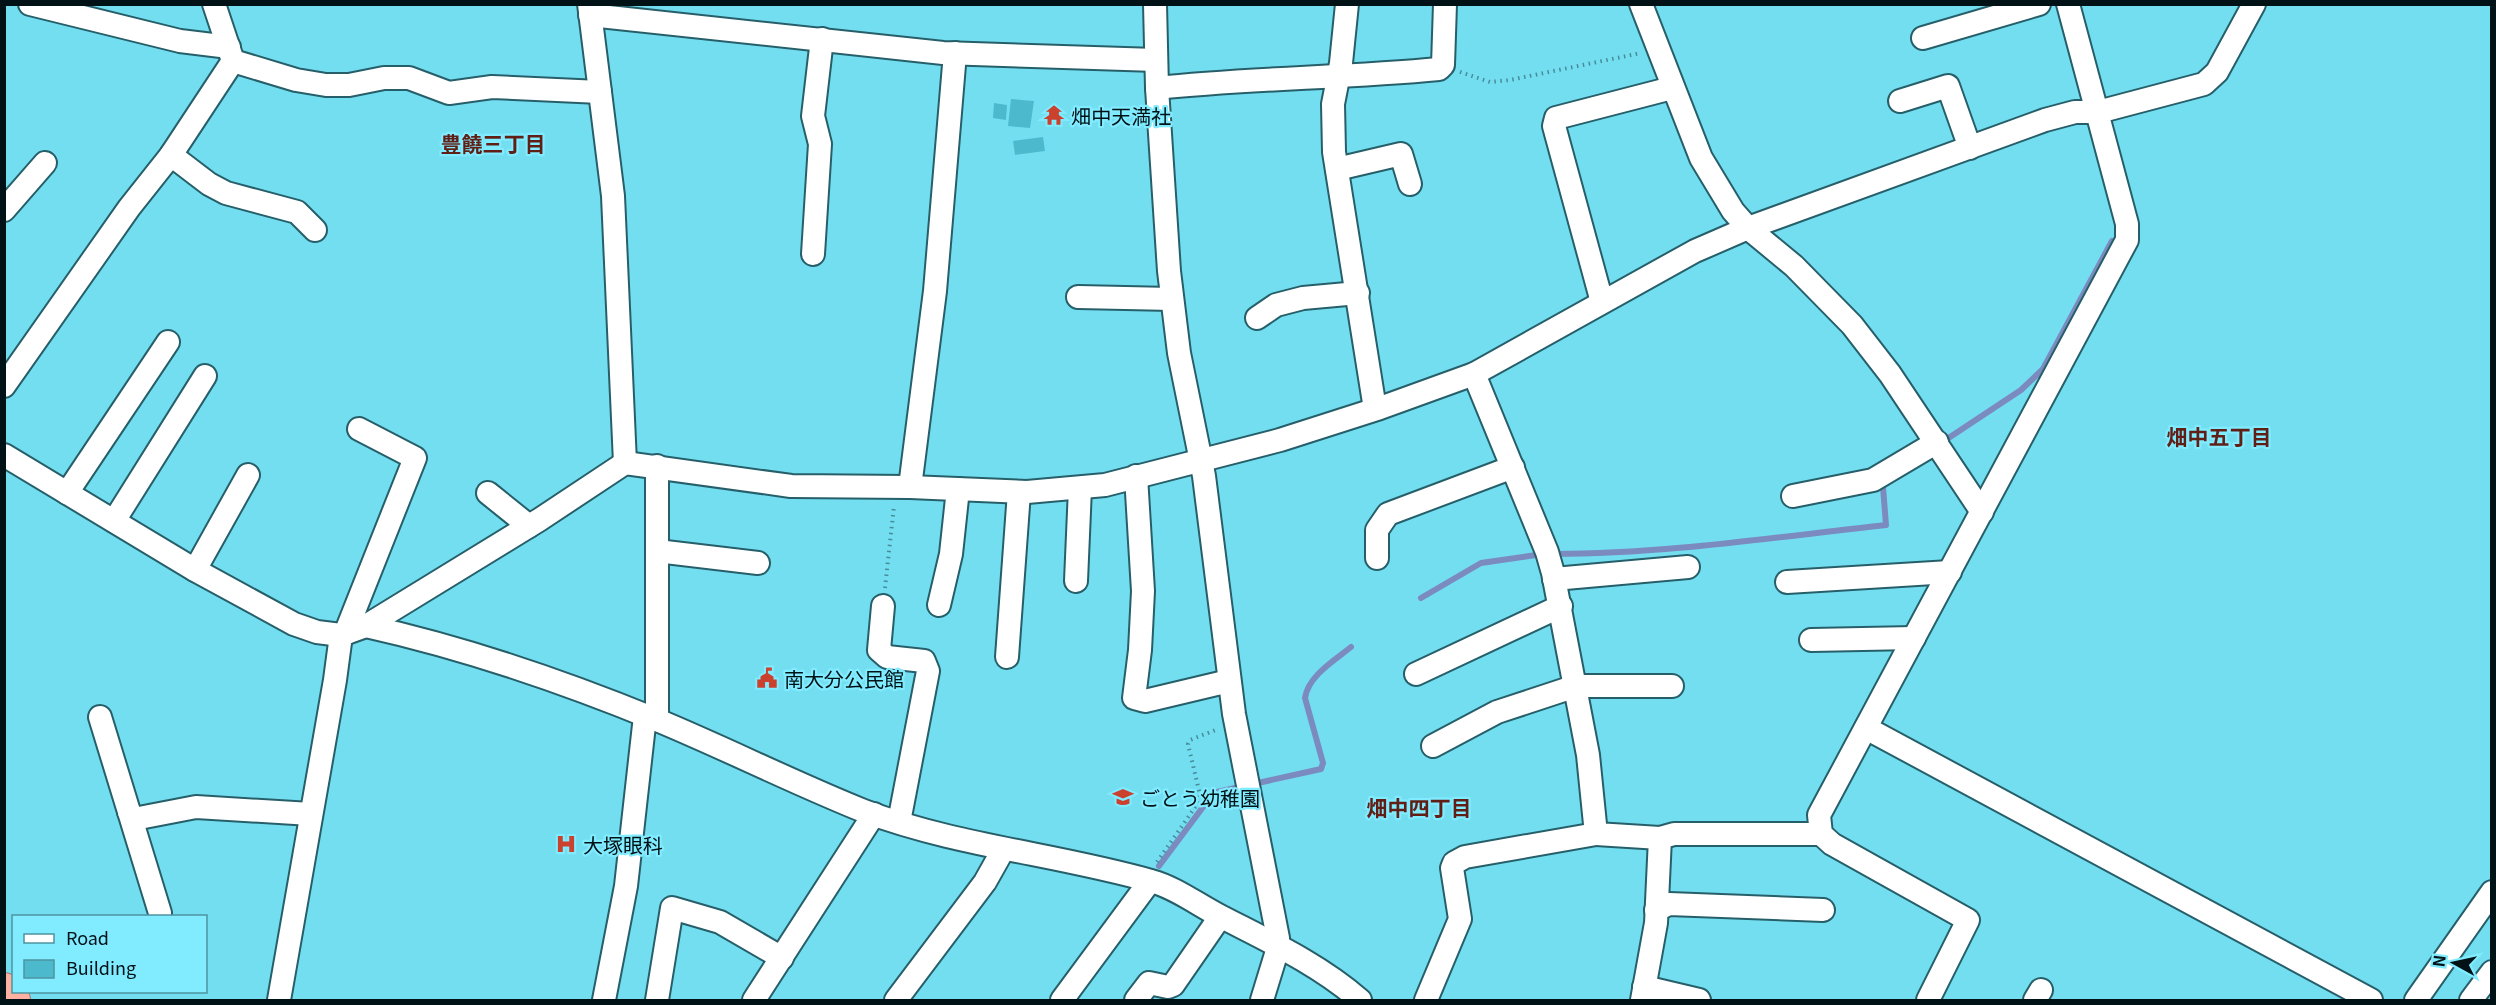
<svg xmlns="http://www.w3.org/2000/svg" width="2496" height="1005" font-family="Georgia,'Noto Sans JP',serif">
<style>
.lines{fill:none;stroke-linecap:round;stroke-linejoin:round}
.stream{stroke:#7b8bbf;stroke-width:6}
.building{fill:#4cbacc}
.minor-casing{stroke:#265f69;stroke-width:26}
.highway-casing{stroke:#a57972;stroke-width:34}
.path{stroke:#468d9a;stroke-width:4;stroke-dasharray:1.5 4.5;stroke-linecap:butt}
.minor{stroke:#fff;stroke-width:22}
.highway{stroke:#feb1a3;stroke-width:32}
.labels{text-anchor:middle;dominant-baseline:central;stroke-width:4.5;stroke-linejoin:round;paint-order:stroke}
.poi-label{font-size:20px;fill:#001216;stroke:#81ebff;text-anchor:start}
.neighbourhood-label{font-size:21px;font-weight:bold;fill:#611e15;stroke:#81ebff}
</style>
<rect width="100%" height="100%" fill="#74def1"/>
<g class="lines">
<g class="stream">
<polyline points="1941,443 2021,390 2043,369 2112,241"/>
<path d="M1553,554C1664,554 1776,537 1886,525L1883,487L1885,481"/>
<polyline points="1421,598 1481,563 1543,554"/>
<path d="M1159,866L1209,799L1217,792L1321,769L1323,763L1305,698C1308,676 1335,660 1351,647"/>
</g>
</g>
<g class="building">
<polygon points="1011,99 1034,101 1030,128 1008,126"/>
<polygon points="994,103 1007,105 1006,120 993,118"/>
<polygon points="1043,137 1045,151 1015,155 1013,141"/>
</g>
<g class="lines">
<g class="minor-casing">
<g id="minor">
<polyline points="30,4 180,41 229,47"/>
<polyline points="214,4 233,61 296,80 326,85 349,85 384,78 409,78 449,93 492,87 600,92"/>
<polyline points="589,4 613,196 625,463"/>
<polyline points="1155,4 1157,88 1169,271 1179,353 1204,476 1234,714 1278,938 1277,951 1262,1000"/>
<polyline points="1347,4 1341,63 1333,104 1334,152 1375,409"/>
<polyline points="1641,4 1701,158 1733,211 1748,228 1794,266 1852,325 1890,374 1982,512"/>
<polyline points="590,15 943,53 1156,60"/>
<polyline points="1923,38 2039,4"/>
<path d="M1157,88C1251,78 1345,78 1439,69L1443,65L1445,4"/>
<polyline points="1900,101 1948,86 1970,148"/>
<polyline points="171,155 209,184 226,193 297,212 315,230"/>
<polyline points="1337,169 1401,154 1410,184"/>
<polyline points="4,210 45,163"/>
<polyline points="813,254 820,144 813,116 822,39"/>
<polyline points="1078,297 1172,299"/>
<polyline points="1602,302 1554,126 1556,118 1672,88"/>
<polyline points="1257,318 1276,305 1303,298 1358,293"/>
<polyline points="1474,374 1547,552 1553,573 1588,755 1596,834 1660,838"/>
<polyline points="4,386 129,208 171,155 233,61"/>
<polyline points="4,455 195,570 294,624 317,632 341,635 366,626 539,520 625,463 791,486 910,487 1027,492 1105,485 1280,440 1380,408 1474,374 1695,251 1748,228 2045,120 2075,112 2098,112 2204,84 2217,72 2254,4"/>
<polyline points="1136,476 1143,591 1140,650 1134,698 1145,701 1229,681"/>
<polyline points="910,487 935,291 955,53"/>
<polyline points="67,493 168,342"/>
<polyline points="488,493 529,526"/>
<polyline points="1793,496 1873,480 1937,442"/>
<polyline points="114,521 205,376"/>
<polyline points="657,551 758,563"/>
<polyline points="1377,558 1377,530 1388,514 1513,467"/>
<polyline points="195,570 248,475"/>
<polyline points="1554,579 1688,567"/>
<polyline points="1076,581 1080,488"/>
<polyline points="1787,582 1950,572"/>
<polyline points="939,605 951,554 958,489"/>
<polyline points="883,606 879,650 887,657 924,661 928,671 899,822"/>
<path d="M366,626C465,648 564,682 657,720C727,749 794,783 864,811C957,846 1056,854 1151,881C1174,887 1197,904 1218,915C1268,941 1317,963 1360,1000"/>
<polyline points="345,634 415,458 359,429"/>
<polyline points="1811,640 1914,638"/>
<polyline points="1007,657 1019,492"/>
<polyline points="1416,674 1561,606"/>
<polyline points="100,717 160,913"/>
<polyline points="657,720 657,466"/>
<polyline points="1866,728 2371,1000"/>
<polyline points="1433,746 1497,712 1576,686 1672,686"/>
<polyline points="129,812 133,817 139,818 196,807 311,814"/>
<polyline points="1656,910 1669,904 1823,910"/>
<polyline points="1644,987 1699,1000"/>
<polyline points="279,1000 335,680 341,635"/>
<polyline points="604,1000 626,886 645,716"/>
<polyline points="657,1000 672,908 720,922 782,958"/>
<polyline points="754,1000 874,814"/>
<polyline points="896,1000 985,882 1003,850"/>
<polyline points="1062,1000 1150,881"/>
<polyline points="1136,1000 1149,983 1168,987 1173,985 1220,917"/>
<polyline points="1426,1000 1460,919 1452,868 1454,863 1465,857 1596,834"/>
<polyline points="1642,1000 1656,923 1660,838 1674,834 1821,834"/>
<polyline points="1928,1000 1968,920 1832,844 1821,834 1819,815 2127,240 2127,224 2068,4"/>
<polyline points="2035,1000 2041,990"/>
<polyline points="2416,1000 2492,892"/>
<polyline points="2471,1000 2492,972"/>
</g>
</g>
<g class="highway-casing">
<polyline id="highway" points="4,989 14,1000"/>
</g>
<g class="path">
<polyline points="1460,72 1490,82 1510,80 1641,53"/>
<polyline points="885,588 894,506"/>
<polyline points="1157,862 1198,803 1200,795 1188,744 1190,740 1218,729"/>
</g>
<use href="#minor" class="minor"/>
<use href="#highway" class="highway"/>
</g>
<defs>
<g id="temple-bare" transform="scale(1.62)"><path d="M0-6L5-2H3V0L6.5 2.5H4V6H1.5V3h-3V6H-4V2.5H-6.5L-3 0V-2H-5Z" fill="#cc402e" stroke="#81ebff" stroke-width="2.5" paint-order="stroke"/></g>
<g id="civic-bare" transform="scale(1.62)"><path d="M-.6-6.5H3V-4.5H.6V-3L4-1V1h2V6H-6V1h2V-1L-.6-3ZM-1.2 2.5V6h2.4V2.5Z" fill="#cc402e" stroke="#81ebff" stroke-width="2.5" paint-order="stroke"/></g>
<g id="school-bare" transform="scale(1.62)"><path d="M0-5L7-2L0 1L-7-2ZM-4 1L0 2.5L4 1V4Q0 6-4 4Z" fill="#cc402e" stroke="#81ebff" stroke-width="2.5" paint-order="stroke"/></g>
<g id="hospital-bare" transform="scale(1.62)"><path d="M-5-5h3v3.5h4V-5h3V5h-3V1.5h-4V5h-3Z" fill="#cc402e" stroke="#81ebff" stroke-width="2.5" paint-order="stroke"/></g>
</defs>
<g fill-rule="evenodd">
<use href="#temple-bare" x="1054" y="115"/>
<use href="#civic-bare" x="767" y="678"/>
<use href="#school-bare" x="1123" y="797"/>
<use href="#hospital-bare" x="566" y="844"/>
</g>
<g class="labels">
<g class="poi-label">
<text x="1071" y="115">畑中天満社</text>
<text x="784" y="678">南大分公民館</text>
<text x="1140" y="797">ごとう幼稚園</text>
<text x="583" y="844">大塚眼科</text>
</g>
<g class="neighbourhood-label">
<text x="493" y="143">豊饒三丁目</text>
<text x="2219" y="436">畑中五丁目</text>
<text x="1419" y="807">畑中四丁目</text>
</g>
</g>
<rect width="2496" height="1005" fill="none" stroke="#001216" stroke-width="12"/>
<rect x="12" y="915" width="195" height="78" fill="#81ebff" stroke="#4d94a2" stroke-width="1.5"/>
<rect x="24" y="934" width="30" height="9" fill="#ffffff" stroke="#4d94a2" stroke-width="1.5"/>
<text x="66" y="945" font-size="18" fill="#001216">Road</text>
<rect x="24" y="960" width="30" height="18" fill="#4cbacc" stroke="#4d94a2" stroke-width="1.5"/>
<text x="66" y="975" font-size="18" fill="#001216">Building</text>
<g transform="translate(2454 963) rotate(278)" stroke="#81ebff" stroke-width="4.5" paint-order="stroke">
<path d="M0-4.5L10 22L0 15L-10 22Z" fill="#001216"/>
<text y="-9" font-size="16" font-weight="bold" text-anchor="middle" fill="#001216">N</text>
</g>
</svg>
